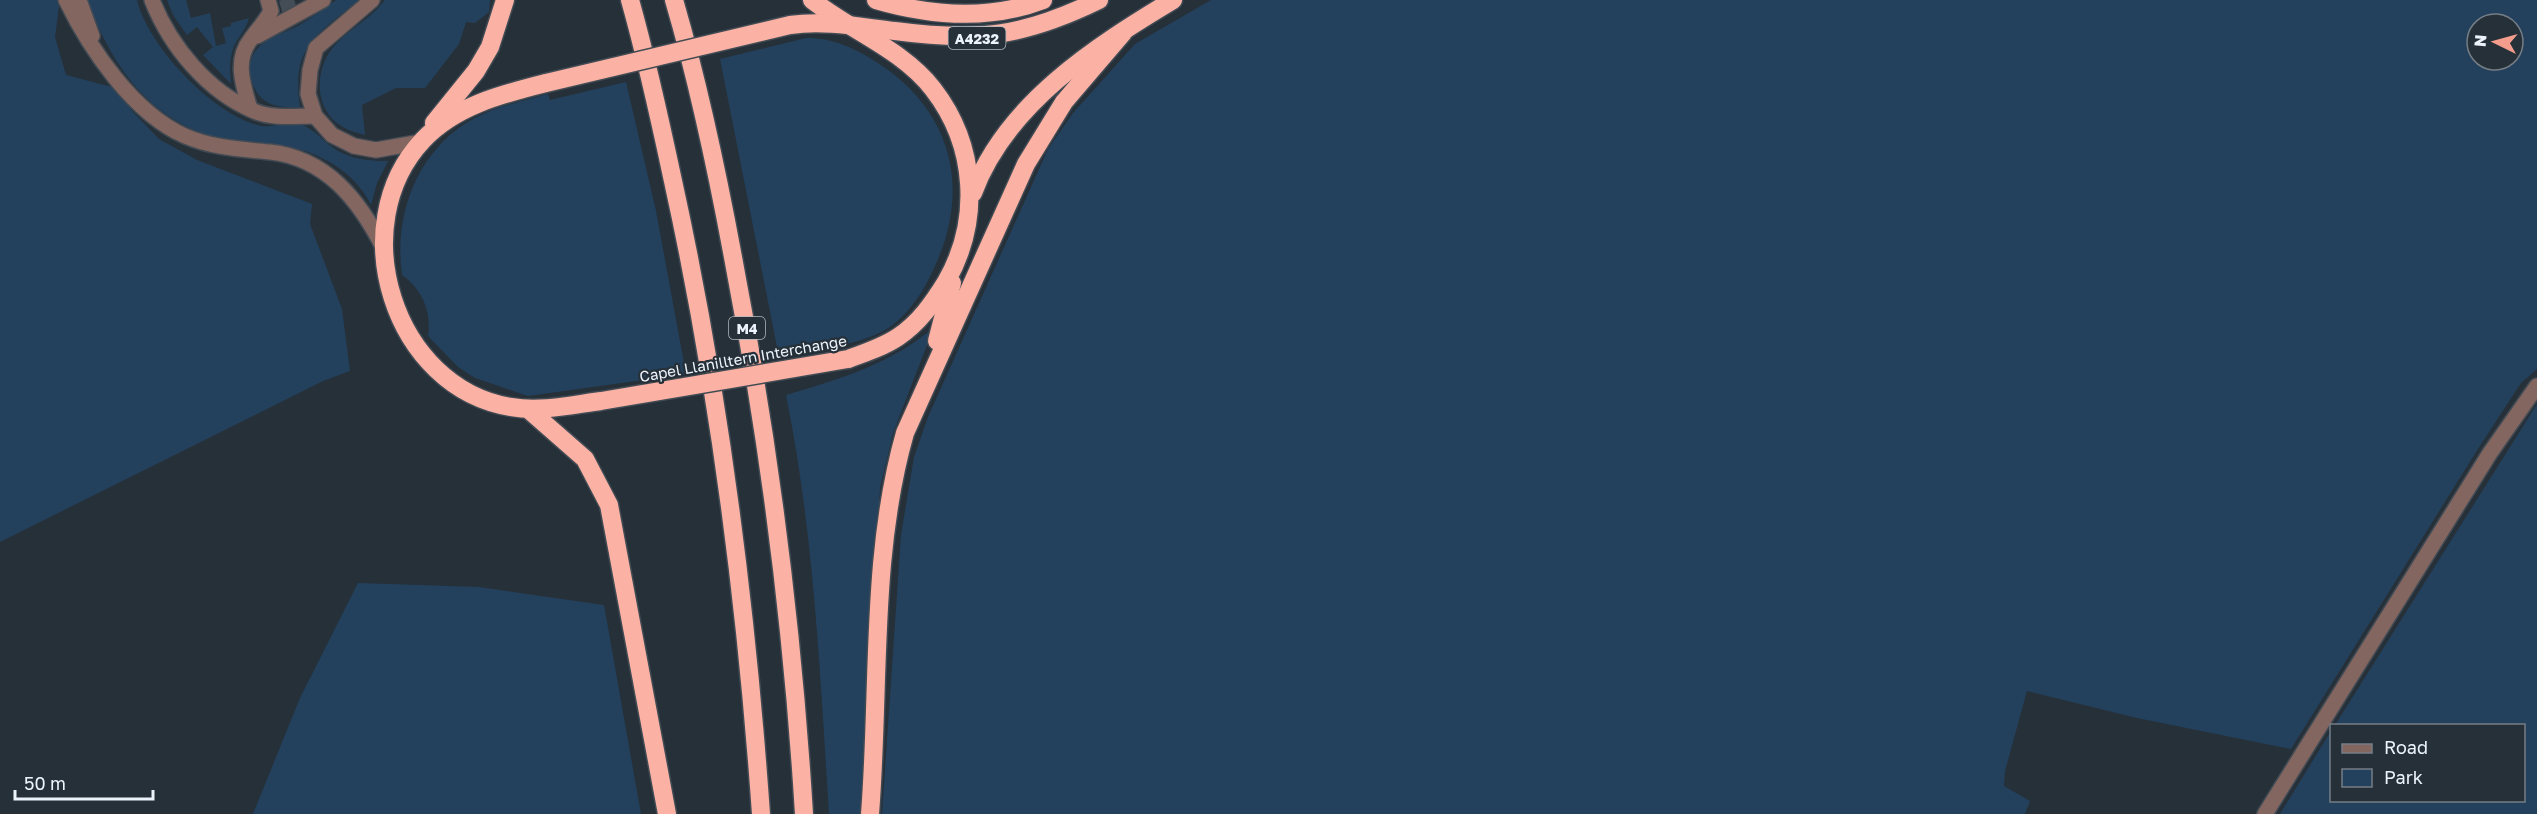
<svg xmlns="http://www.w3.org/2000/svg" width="2537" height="814" font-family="'Golos Text',sans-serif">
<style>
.green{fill:#23415d;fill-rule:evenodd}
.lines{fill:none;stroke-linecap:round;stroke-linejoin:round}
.minor-tunnel{stroke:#444d56;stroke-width:15;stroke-dasharray:15 8;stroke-linecap:butt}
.minor-casing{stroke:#424b54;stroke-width:18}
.highway-casing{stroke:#424b54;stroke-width:21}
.minor{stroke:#846660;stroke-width:15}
.highway{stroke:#fbb1a3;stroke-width:18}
.highway-bridge-casing{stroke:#424b54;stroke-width:21;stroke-linecap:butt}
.highway-bridge{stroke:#fbb1a3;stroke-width:18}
.labels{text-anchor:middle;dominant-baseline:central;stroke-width:4.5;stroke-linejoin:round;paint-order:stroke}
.shield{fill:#263039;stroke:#b1b8c0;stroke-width:1.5}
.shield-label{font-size:14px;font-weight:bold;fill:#edf3fa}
.street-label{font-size:15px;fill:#edf3fa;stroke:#263039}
</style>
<rect width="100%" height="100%" fill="#263039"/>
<g class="green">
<polygon points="0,0 57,0 59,7 55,37 66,75 116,88 133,112 159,139 197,160 312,204 310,224 342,309 350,371 323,381 0,542"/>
<path d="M87,0H137C148,46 211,112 257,125C272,129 287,121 302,125C314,129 322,140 332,147C348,159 369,161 388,161L377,183L371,205C354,170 316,150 279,145C255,142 231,143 207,135C144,114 109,59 87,0Z"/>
<path d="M167,0H186L191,18L210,13L216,46L226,43L222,28L231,26V23L249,18C246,29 240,35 235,44C229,56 230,71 231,84L203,55L213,47L197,27L187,35L173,15Z"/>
<path d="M336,0H359C316,36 291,45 300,108C280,107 263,107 254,87C248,76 248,58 258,48C266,38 286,32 298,26C311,18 324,9 336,0Z"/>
<path d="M385,0H490L489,12L475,23L466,22L459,44L425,88H396L362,105L365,135C358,133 349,131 343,127C312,110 314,65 337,43C352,27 372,18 385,0Z"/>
<path d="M1211,0H2537V369L2521,383L2476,452L2291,749L2137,718L2027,691L2005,771L2004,786L2030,801L2025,814H882L901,535L914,457L928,417L1048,149L1073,113L1135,44ZM2477,24H2513V60H2477Z"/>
<path d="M806,38C834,38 854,48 878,63C952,111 971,188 935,266C925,289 908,317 885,330C857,346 811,350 779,357L720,59Z"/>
<path d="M626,82L656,211L686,374L528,396L475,378L458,367L428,336C432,312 422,289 402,275C394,217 415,156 466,123C491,108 521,101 548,94L550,100Z"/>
<path d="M934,327L893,433L880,488L861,814H829C820,673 814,533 786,395C840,379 891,364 934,327Z"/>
<polygon points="2537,404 2537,814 2280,814 2331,731 2332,800 2524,800 2524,726 2335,725"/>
<polygon points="358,583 479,587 604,605 641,814 253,814 300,698"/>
</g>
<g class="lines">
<polyline class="minor-tunnel" points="281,8 301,2"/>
<g class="minor-casing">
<g id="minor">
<path d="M66,0C90,49 133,113 185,136C213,148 240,149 270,152C326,158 359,200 383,247"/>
<polyline points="79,0 92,36"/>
<path d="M152,0C170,46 208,92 254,111C272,119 296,116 315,116"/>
<polyline points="372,0 316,48 310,70 308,94 315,116 332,135 354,146 376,150 421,142"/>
<polyline points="257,36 323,0"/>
<path d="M250,109C243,85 234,60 251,39C258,29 265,22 271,11L268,0"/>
<polyline points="2265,814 2490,453 2537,386"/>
</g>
</g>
<g class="highway-casing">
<g id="highway">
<path d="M630,0C647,60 660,120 673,181C719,390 746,601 761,814"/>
<path d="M674,0C701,92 720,185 737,279C771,456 793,634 804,814"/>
<path d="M812,0C851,31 902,49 933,89C977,146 981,221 946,282C933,303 919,323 898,337C883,347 865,353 848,359"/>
<path d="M876,0C931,16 988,21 1043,0"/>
<path d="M790,25C825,20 860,27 895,31C978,42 1023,37 1099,0"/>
<path d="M546,83C502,94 455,106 423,140C343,225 393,388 511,407C541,412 571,405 601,401"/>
<polyline points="434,123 476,71 490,47 505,0"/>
<path d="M973,193C1006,104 1095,47 1173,0"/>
<polyline points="937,341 952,283"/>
<polyline points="528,409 585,459 609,505 667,814"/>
<path d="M870,814C880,688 870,555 905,433L1026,164L1064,102L1123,33"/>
</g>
</g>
<use href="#minor" class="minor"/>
<use href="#highway" class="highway"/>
<g class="highway-bridge-casing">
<g id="highway-bridge">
<polyline points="546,83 790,25"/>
<polyline points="601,401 848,359"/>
</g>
</g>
<use href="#highway-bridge" class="highway-bridge"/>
</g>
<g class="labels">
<g class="shield">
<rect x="948.5" y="27" width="57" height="22" rx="4.5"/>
<rect x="729" y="317" width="36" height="22" rx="4.5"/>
</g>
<g class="shield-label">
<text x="977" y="38">A4232</text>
<text x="747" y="328">M4</text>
</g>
<g class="street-label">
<text transform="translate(743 358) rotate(-10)">Capel Llanilltern Interchange</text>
</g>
</g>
<rect x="2330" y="724" width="195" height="78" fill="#263039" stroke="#767e86" stroke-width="1.5"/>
<rect x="2342" y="744" width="30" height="9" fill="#846660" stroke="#767e86" stroke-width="1.5"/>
<text x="2384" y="754" font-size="18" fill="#edf3fa">Road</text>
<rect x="2342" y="769" width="30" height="18" fill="#23415d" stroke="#767e86" stroke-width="1.5"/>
<text x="2384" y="784" font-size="18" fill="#edf3fa">Park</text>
<g transform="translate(2495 42) rotate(275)"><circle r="28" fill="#263039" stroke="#767e86" stroke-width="1.5"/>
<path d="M0-4.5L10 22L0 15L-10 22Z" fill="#f49d8d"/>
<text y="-9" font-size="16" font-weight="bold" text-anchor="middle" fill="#edf3fa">N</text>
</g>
<path d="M15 790v9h138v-9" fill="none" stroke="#edf3fa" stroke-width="3"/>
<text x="24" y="790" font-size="18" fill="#edf3fa" stroke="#263039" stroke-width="4.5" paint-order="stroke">50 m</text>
</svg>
